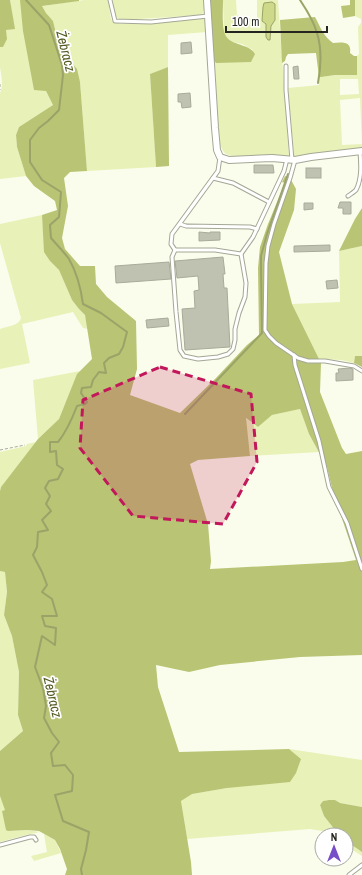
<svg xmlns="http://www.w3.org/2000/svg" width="362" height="875" font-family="'Archivo Narrow',sans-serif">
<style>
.green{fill:#e8f1b8;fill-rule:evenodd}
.forest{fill:#b9c474;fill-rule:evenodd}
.water{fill:#ced989;stroke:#9ba369}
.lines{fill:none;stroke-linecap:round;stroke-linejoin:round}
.stream{stroke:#9ba369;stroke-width:2}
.building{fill:#bfc2b1;stroke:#a8ab9a}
.lane-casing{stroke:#a4a796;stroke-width:5}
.street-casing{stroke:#a4a796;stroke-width:8}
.path{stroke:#a8ab9d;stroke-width:1;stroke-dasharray:3 2;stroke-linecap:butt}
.lane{stroke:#fff;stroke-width:3}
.street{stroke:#fff;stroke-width:6}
.marked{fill:#c2185b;fill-opacity:0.2;stroke:#c2185b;stroke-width:3;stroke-dasharray:8 5;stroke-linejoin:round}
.labels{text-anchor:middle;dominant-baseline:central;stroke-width:3.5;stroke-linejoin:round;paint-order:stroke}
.water-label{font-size:14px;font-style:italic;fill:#555b22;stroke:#fff}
</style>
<rect width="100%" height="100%" fill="#fafdeb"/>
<g class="green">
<path d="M10,0H21L46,91L53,105L19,127L16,135L17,147L26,176L0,179V93C4,85 1,75 0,67C0,60 0,53 0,47H3L6,30L14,28Z"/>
<polygon points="84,0 108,0 111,19 113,21 120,24 161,23 203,18 206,21 207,32 168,35 168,67 150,74 156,167 87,171 80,82 69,59 60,49 53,21 46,13 42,6"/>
<path d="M113,0H206L203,13L201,15L124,20C112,19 114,10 113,0Z"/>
<path d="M223,0H236L237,15L243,18L257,19V0H278L289,157H241L232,156L226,154L223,151L217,138L213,59L253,50L242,44L232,42L228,39L224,33ZM264,3H274L272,24L270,33L271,38L266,37V24L264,22Z"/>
<path d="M355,0H362V149L294,157L288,88L319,85V77H321L335,75H357V56L359,54L358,27L361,23V19L355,16ZM358,79L359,94L340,95V79ZM360,98L362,144L342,145L340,100Z"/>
<path d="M42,215L43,227L50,261L59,270L72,300L79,309L85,315L88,329L83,328L73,312L22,324L30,363L0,369V329C7,326 19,326 21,318L0,243V224Z"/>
<polygon points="362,246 362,356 355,356 354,363 341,360 319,359 292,304 340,302 339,251"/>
<polygon points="80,371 77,375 59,419 38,439 33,380"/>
<polygon points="300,409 309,434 319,452 250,456 245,418 258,427 272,415"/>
<polygon points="36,442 1,487 0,491 0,452 26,446 27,444"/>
<polygon points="0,571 5,572 7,592 4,615 12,636 19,672 18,715 23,731 0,751"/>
<polygon points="289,749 362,760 362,807 340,803 335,800 329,800 323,801 320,805 324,816 339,835 333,835 322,831 310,829 187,839 181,801 191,794 227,788 301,759"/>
<polygon points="0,796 6,810 2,811 8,831 27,830 40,832 26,835 0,842"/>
<polygon points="44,834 55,840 61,853 34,861 31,856 47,852"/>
<polygon points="346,841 362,852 362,856 346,846"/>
</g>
<g class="forest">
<polygon points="0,0 10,0 15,29 6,30 7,39 3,47 0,47"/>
<path d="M20,0H79V1L42,6L46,13L53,21L60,49L77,69L80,82L87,171L70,172L64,178L68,206L62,238L65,249L80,266H95L96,284L107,297L136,321L137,369L130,395L180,413L216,378L247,345L259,335L258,268L260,247L268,224L285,183L282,182L285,176L290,178L296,189L294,210L279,252L292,304L321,363L320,392L342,448L346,454L362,451V655L300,657L220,665L189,672L156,665L158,687L179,752L289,749L301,759L296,773L290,782L227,788L192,794L181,801L191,862L192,875H65L67,869L60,849L55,840L39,831L27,830L8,831L6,830L2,811L5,810L0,796V751L23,731L18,715L19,672L12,636L4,615L7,592L5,572L0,571V491L1,487L38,439L59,419L77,374L92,359L85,315L79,309L72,300L59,270L50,261L44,252L42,215L57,210L55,201L34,186L26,176L17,147L16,135L19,127L53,105L46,91L34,90L23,31ZM300,409L309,434L327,467L333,492L356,560L343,562L210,569L211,561L208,524L190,464L198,460L250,456L246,418L258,427L272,415Z"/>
<path d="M210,0H223C223,10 222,22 224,31C227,47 248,42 255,54L251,62L216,63L213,59Z"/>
<polygon points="350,0 355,0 355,16 343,18 341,6 350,5"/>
<path d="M315,17C321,28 323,36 333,43C342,42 352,41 350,53L354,56H357V75H335L321,77H319L316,53L288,54L286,57L285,61L282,63L280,20Z"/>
<polygon points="168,67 169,166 156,167 150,74"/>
<polygon points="362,208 362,246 339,251 355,219"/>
<polygon points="355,356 362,356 362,367 354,363"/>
<polygon points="329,800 335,800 340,803 362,807 362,852 346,841 346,835 339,835 324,816 320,805 323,801"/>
</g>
<polygon class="water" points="264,3 272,2 275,4 275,20 271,26 270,40 268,40 266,37 266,24 262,21 263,7"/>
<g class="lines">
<g class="stream">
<path d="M26,0L49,25L62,65L63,75L59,110L48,121L39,128L30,140V162L42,180L61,192L59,217L50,225L51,238C57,245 64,252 69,259C77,273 81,289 83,304L101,313L127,332L123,347L119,354L109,358L104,363L106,373L99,372L93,380L91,387L82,388L81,393L87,402L85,404L77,406C72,419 67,431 58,442H50V452L56,451L57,465L63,469L58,479L49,481L45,488L50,496L46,504L51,511L42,520L48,530L38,532L37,547L33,555L42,572L47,585L42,592L52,599L57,616H42L45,626L56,628L55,645L42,636L35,667L43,688L46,706L44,718L52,733L59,742L51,753L53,766L65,765L73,775L72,791L55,795L63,821L89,832L86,850L81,869L82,875"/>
<path d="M300,0C306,9 314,22 317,33C322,49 321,67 318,83"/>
<polyline points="185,414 262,333 261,267 261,256 267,234 288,174"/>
</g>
</g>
<g class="building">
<polygon points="191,42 192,53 181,54 181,43"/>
<polygon points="298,66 299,79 294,79 293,67"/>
<polygon points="190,93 191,107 182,108 181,102 178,102 178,94"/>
<polygon points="254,165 273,165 274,173 254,173"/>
<rect x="306" y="168" width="15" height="10"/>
<polygon points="340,202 351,202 351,214 343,214 343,208 338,208"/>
<polygon points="304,203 313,203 313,209 304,210"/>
<polygon points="199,232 210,233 210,232 220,232 220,240 199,241"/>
<polygon points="330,245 330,251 294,252 294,246"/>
<polygon points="223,257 225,274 223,274 224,288 227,288 230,347 185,350 182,309 195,308 194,291 199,290 198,276 177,278 175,261"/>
<polygon points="169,262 171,279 116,283 115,266"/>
<polygon points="337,280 338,288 327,289 326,281"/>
<polygon points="168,318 169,326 147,328 146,320"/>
<polygon points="350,368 353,369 353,380 336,381 336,373 339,373 338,369"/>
</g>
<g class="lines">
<g class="lane-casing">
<g id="lane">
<polyline points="110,0 115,21 151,22 208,16"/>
<polyline points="286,66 286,90 292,160"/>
<polyline points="220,157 218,171 172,234 171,244 175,250 215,250 241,254 253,237 284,171 287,159"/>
<polyline points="295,160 290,178 274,224 268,246 266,263 265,330 269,336 276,343 298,358 308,361 325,361 354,366 362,371"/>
<polyline points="213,178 233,183 269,202"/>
<path d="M348,196C351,194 354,192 356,190C362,179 361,164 360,152"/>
<polyline points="180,224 186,226 250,227 257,229"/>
<polyline points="175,250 172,257 176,312 180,350 184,356 198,359 218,357 228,354 233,349 235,340 235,329 239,313 245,297 246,283 241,254"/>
<polyline points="294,355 295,365 319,441 329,487 347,523 362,569"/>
<polyline points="0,845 30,837 34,837 36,840"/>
<polyline points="349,875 362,865"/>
</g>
</g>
<g class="street-casing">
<polyline id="street" points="207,0 215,128 217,150 220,157 229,160 272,158 295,160 311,157 362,151"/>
</g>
<g class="path">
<polyline points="0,84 0,90"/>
<polyline points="0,450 25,445"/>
</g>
<use href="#lane" class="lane"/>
<use href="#street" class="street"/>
</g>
<path class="marked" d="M160,367L251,394L257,462L223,524L133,516L80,448L83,400Z"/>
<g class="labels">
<g class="water-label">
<text transform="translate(66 51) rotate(76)">Żebracz</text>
<text transform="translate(53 697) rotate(77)">Żebracz</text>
</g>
</g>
<g transform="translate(334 847)"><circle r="19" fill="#ffffff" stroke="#a7a8a5"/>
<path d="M0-3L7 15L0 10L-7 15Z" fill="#784fc8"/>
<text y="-6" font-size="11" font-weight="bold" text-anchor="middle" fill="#24251f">N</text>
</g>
<path d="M226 26v6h101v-6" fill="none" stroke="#24251f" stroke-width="2"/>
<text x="232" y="26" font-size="12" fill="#24251f" stroke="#ffffff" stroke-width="3" paint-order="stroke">100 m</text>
</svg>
